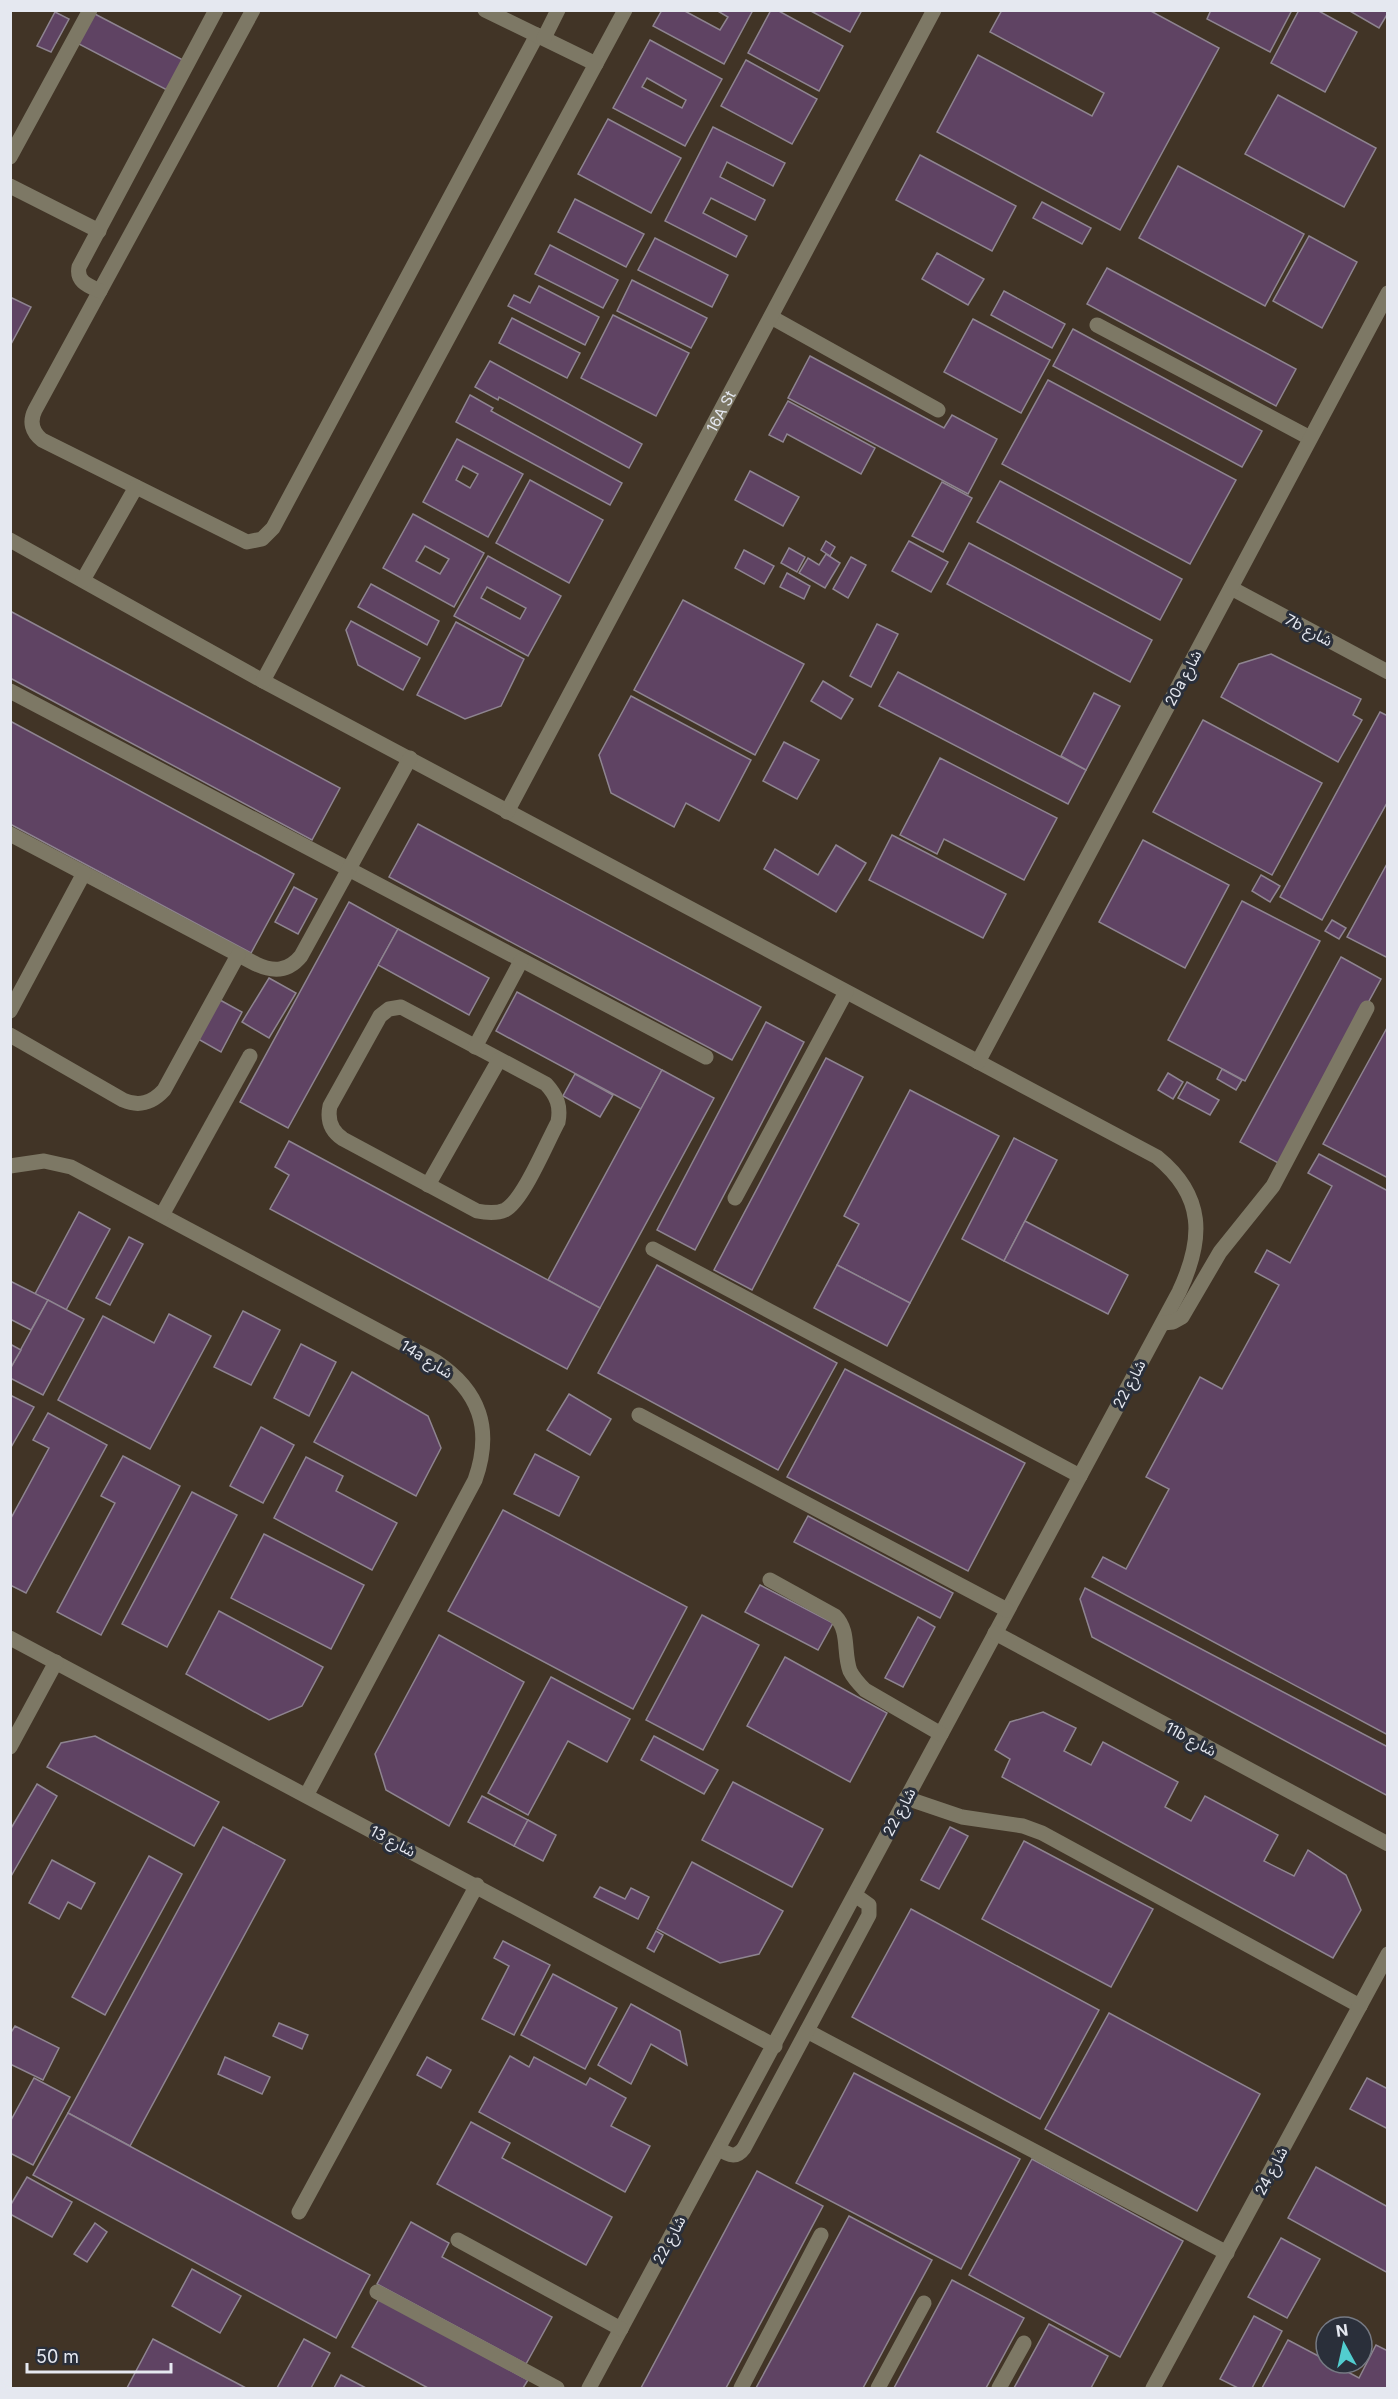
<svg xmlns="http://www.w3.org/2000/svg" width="1398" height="2399" font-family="Inter,'Noto Sans Arabic',sans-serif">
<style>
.industrial{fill:#413426;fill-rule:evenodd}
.building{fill:#5f4363;stroke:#8e8490;stroke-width:1.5;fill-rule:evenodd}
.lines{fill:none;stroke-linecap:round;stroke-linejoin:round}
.minor{stroke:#7d7865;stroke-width:15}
.labels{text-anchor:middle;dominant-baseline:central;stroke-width:6;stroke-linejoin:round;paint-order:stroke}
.street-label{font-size:15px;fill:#e5e8f0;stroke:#2a2f3a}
</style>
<rect width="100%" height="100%" fill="#2a2f3a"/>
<path class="industrial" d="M11,11H1387V2388H11ZM1326,2327H1362V2363H1326Z"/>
<g class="building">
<polygon points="662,10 683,10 720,30 728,17 716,10 753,10 724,64 653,26"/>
<polygon points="771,10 777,10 843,46 819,91 748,53"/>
<polygon points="809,10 862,10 850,32"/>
<polygon points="1002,10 1149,10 1219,48 1120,230 937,132 978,55 1092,116 1104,93 990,32"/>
<polygon points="1211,10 1292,10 1270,52 1207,19"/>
<polygon points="1299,10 1317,10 1357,32 1325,92 1271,63"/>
<polygon points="1348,10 1388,10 1388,13 1379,28"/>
<polygon points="55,12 69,19 51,52 37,46"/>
<polygon points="93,13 183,60 167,90 77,43"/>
<path d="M650,40L722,79L685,146L613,108ZM647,78L686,100L682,108L642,87Z"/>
<polygon points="746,60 817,99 792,144 721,106"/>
<polygon points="1278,95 1376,148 1344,207 1245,154"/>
<polygon points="608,119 681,158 651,213 578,174"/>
<polygon points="713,127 785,163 773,186 727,162 720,177 765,200 755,220 711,198 703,213 747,236 736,257 665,221"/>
<polygon points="920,155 1016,206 992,251 896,200"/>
<polygon points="1178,166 1304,234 1265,306 1139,238"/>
<polygon points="575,199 644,234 626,267 558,232"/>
<polygon points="1042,202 1091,228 1082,244 1033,218"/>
<polygon points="1309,236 1357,262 1322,328 1273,301"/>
<polygon points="655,238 728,275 712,307 638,270"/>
<polygon points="550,245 618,280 603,308 535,274"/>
<polygon points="937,253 984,279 968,305 922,279"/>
<polygon points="1107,268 1296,369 1276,406 1087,304"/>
<polygon points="632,280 707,318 691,348 617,311"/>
<polygon points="539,286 599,317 585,345 508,306 514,295 530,303"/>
<polygon points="1004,291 1065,324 1052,348 991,315"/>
<polygon points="10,297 31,307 10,346"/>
<polygon points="613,315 689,353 656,416 581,378"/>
<polygon points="512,318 580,353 567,378 499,343"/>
<polygon points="973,319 1050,360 1021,413 944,372"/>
<polygon points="1073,329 1262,431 1242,467 1053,366"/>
<polygon points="810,356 944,428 952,415 997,439 968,494 788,398"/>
<polygon points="490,361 642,444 629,468 499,397 498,400 475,387"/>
<polygon points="1048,380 1236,480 1190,564 1002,464"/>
<polygon points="470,395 493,408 491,411 622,483 610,505 456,422"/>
<polygon points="788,401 875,448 861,474 787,434 783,442 769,435"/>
<path d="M457,439L523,474L488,537L423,502ZM463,466L478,474L470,488L456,480Z"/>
<polygon points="750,471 799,497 783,526 735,500"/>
<polygon points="530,480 603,520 569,583 496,543"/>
<polygon points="1000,481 1182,579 1160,620 977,522"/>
<polygon points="942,482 972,498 943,552 912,536"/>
<path d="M413,514L484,553L454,607L383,568ZM425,546L449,559L440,574L416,561Z"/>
<polygon points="826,541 835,547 830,556 821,550"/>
<polygon points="909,541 948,562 931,592 892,571"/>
<polygon points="969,543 1152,640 1130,682 947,584"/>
<polygon points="789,548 805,557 797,572 781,563"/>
<polygon points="744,550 774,566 764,584 735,568"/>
<polygon points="826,554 840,563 825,588 799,573 808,558 819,565"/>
<path d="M488,556L561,596L528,656L454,616ZM487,587L526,608L520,619L481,598Z"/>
<polygon points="851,557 866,565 848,598 833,589"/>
<polygon points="787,573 810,586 804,599 780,587"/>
<polygon points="371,584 439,621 427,645 358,607"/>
<polygon points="683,600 804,664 755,755 634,690"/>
<polygon points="10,611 340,788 312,840 10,678"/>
<polygon points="351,621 420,658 403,690 358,665 346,630"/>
<polygon points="456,622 524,659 501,706 465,719 417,695"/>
<polygon points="877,624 898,634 871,687 850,676"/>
<polygon points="1271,654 1361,699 1353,715 1362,720 1338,762 1221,697 1239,664"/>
<polygon points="898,672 1086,770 1068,804 879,706"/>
<polygon points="823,681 853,699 841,719 811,701"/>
<polygon points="1094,693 1120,706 1086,770 1061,756"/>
<polygon points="631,696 751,760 719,821 686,803 674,827 611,793 599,755"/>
<polygon points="1380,712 1388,716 1388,801 1322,920 1280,897"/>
<polygon points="1203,720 1322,783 1272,875 1153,812"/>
<polygon points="10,721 294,874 251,953 10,824"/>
<polygon points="784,742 819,760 797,799 763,781"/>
<polygon points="940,758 1057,818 1024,880 944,839 937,854 900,835"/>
<polygon points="418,824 761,1007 732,1060 389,877"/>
<polygon points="892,835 1006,894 983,938 869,880"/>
<polygon points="1143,840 1229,885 1185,968 1099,922"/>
<polygon points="836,845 866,863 836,912 764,869 775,849 818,875"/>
<polygon points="1388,862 1388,958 1347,937"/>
<polygon points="1261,875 1280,886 1270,902 1252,891"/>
<polygon points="294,887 317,899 298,934 275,922"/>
<polygon points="1242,901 1320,941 1245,1081 1168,1040"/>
<polygon points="349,902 398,929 288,1128 240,1102"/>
<polygon points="1332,920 1346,928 1339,939 1325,931"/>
<polygon points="398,929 489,978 469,1015 378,965"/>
<polygon points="1341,957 1381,979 1280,1164 1240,1142"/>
<polygon points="269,978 296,993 269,1038 242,1022"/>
<polygon points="517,992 662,1070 641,1109 496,1031"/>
<polygon points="220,1000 242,1012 221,1052 198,1039"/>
<polygon points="766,1022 804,1042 695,1250 657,1230"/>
<polygon points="1388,1026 1388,1178 1323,1144"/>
<polygon points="826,1058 863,1077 752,1290 714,1270"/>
<polygon points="1222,1069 1242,1080 1236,1090 1217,1079"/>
<polygon points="662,1070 714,1098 600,1308 548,1280"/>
<polygon points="1168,1073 1183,1082 1173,1099 1158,1090"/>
<polygon points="575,1074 613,1095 600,1117 563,1096"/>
<polygon points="1187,1082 1219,1100 1210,1115 1178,1098"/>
<polygon points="910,1090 999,1136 910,1303 837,1265 859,1224 844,1216"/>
<polygon points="1014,1138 1057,1160 1004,1261 962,1239"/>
<polygon points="289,1141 600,1308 567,1369 270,1209 289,1175 275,1167"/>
<polygon points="1319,1154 1388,1191 1388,1735 1092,1577 1103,1557 1126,1569 1169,1489 1146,1477 1200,1377 1222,1389 1279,1285 1255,1272 1267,1250 1290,1263 1332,1186 1308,1173"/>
<polygon points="79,1212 110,1229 66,1310 35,1294"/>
<polygon points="1025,1221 1128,1275 1108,1314 1004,1261"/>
<polygon points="129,1237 143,1244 110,1305 96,1298"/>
<polygon points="657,1265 837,1363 778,1470 598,1373"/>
<polygon points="837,1265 910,1303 887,1346 814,1308"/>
<polygon points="10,1281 48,1300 31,1330 10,1319"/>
<polygon points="48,1300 84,1319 43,1395 10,1378 10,1369"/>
<polygon points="243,1311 280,1330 251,1385 214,1367"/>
<polygon points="169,1314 211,1336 150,1449 58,1400 103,1316 154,1343"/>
<polygon points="10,1344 21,1350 10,1369"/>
<polygon points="301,1344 336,1362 309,1416 274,1398"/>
<polygon points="845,1369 1025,1463 968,1571 787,1477"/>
<polygon points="352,1372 428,1416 441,1448 416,1496 314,1442"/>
<polygon points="569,1394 611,1419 590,1455 547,1430"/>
<polygon points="10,1395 34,1407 10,1449"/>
<polygon points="48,1413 107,1445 26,1593 10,1585 10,1520 49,1448 33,1440"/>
<polygon points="261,1427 294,1445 263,1503 230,1486"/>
<polygon points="535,1454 579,1477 559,1516 514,1494"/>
<polygon points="123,1456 180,1486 101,1635 57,1612 115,1503 101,1496"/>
<polygon points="306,1457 343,1476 336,1491 397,1523 372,1570 274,1518"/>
<polygon points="192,1492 237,1515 167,1647 122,1624"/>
<polygon points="503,1510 687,1607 633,1709 448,1611"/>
<polygon points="808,1516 953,1593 940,1618 794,1542"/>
<polygon points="264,1534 364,1585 331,1649 231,1598"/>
<polygon points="760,1585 833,1623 818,1650 745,1612"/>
<polygon points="1085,1588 1388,1747 1388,1796 1092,1637 1080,1599"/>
<polygon points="219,1611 323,1667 302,1706 269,1720 186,1674"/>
<polygon points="702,1615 759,1645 703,1750 646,1720"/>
<polygon points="918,1617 935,1627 903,1687 885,1678"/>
<polygon points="439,1635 524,1682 449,1826 386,1790 375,1754"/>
<polygon points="785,1657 887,1713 850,1782 747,1726"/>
<polygon points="551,1677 630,1719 607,1762 568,1741 528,1815 488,1793"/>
<polygon points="1043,1712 1076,1728 1064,1751 1091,1765 1103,1742 1178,1782 1165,1807 1191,1821 1205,1796 1278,1835 1264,1861 1294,1876 1308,1850 1346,1875 1361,1910 1333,1958 1002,1777 1010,1759 995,1750 1010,1722"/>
<polygon points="95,1736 219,1802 194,1846 47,1767 61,1743"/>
<polygon points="654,1736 718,1770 704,1794 641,1760"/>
<polygon points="733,1782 823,1829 792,1887 702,1840"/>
<polygon points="37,1784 57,1796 10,1878 10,1830"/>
<polygon points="482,1796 528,1820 514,1846 468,1822"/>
<polygon points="528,1820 556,1835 543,1861 514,1846"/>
<polygon points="223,1827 285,1860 130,2146 68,2113"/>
<polygon points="950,1827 968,1836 939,1889 921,1880"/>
<polygon points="1024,1841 1153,1909 1111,1987 982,1919"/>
<polygon points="149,1856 182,1874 105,2015 72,1997"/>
<polygon points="52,1860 95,1883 81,1909 68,1902 59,1919 29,1903"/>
<polygon points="692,1862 783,1911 759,1954 720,1963 657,1929"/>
<polygon points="600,1887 625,1899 631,1888 649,1897 638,1919 594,1897"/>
<polygon points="911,1909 1099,2010 1040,2119 852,2017"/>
<polygon points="656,1931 663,1935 654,1952 647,1948"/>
<polygon points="503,1941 550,1965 514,2035 482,2019 509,1966 494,1958"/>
<polygon points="553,1974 617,2008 585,2069 521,2035"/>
<polygon points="631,2004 680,2031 687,2065 651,2044 631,2084 598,2065"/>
<polygon points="1109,2013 1260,2094 1197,2211 1045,2129"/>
<polygon points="279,2023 308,2035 302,2049 273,2036"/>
<polygon points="15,2026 59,2048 43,2080 10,2064 10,2034"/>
<polygon points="510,2056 529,2067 534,2057 586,2085 590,2078 626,2098 611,2126 650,2146 625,2192 479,2112"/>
<polygon points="225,2057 270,2077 262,2094 218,2074"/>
<polygon points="427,2057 451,2070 441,2088 417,2075"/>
<polygon points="854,2073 1020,2159 961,2269 796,2183"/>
<polygon points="34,2078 70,2097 33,2165 10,2153 10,2122"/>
<polygon points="1367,2078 1388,2089 1388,2129 1350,2109"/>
<polygon points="68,2113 370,2275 336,2338 33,2175"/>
<polygon points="471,2122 510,2143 502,2158 612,2217 586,2265 437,2184"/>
<polygon points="1032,2159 1183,2241 1120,2357 969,2275"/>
<polygon points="1316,2167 1388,2207 1388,2273 1288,2218"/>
<polygon points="757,2171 823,2206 726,2388 641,2388"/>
<polygon points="27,2177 72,2202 52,2237 10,2214 10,2206"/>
<polygon points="849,2216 932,2260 863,2388 756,2388"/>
<polygon points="411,2222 449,2243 442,2257 552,2317 526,2364 377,2284"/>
<polygon points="95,2223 107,2232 87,2262 74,2254"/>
<polygon points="1281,2238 1320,2259 1287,2318 1248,2297"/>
<polygon points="192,2269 241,2296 220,2333 172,2306"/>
<polygon points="952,2280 1024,2318 986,2388 894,2388"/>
<polygon points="379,2299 528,2380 523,2388 428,2388 352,2347"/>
<polygon points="1254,2316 1282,2331 1252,2388 1238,2388 1220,2379"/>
<polygon points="1049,2324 1108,2356 1091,2388 1014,2388"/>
<polygon points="153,2339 246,2388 127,2388"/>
<polygon points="304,2339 330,2353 311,2388 277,2388"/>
<polygon points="1288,2340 1326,2360 1326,2363 1331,2363 1359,2378 1376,2345 1388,2351 1388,2388 1262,2388"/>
<polygon points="341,2375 366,2388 334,2388"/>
</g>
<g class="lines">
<g class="minor">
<path d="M253,10L35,410C29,422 32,432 42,440L247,542L262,539L273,528L537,35"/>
<polyline points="485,10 596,64"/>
<polyline points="544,38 558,10"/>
<polyline points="10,157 90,10"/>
<polyline points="10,186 99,231"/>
<path d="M100,291C89,286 76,282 79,267L216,10"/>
<polyline points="771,317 938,410"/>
<polyline points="1097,325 1310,438"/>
<path d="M10,540L263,681L1157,1157C1205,1196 1204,1239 1179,1292L589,2388"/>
<polyline points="83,580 136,487"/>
<polyline points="1231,588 1388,672"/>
<polyline points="263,681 625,10"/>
<polyline points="10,691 706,1057"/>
<path id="s1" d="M507,812L934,10"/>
<path d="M10,834L256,964C273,972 288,972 301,956L410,758"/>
<path d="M401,1007L546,1084C557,1096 561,1106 558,1122C547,1142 523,1201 505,1210C496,1214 487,1213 477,1211L343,1139C331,1131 327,1120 330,1106L380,1016L389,1009Z"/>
<polyline points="10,1011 84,873"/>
<path d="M10,1035L123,1100C139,1107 152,1103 164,1090L238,955"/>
<polyline points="475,1047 521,961"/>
<polyline points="978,1062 1388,293"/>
<path d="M10,1166L44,1161L71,1167L435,1361C480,1391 493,1429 475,1480L307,1794"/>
<polyline points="428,1185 499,1060"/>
<polyline points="735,1198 846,992"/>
<polyline points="162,1215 250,1056"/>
<polyline points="653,1249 1080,1476"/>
<polyline points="1163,1323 1173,1322 1182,1317 1220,1252 1273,1186 1367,1008"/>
<polyline points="639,1415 1007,1610"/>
<path d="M770,1580L835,1616C850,1631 843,1652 850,1671C854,1679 859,1684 865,1690L941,1734"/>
<polyline points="995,1633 1388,1844"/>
<polyline points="10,1638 775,2046"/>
<polyline points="10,1747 56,1662"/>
<polyline points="906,1798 962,1817 1023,1826 1042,1833 1360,2006"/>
<polyline points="807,2031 1227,2253"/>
<path d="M719,2149C729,2155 736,2159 744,2148L869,1915V1905L855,1895"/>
<polyline points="299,2212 477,1885"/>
<polyline points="458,2240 621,2329"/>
<polyline points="377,2292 557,2388"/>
<polyline points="741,2388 821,2235"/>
<polyline points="878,2388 924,2303"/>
<polyline points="999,2388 1024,2343"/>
<polyline points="1153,2388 1388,1954"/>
</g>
</g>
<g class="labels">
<g class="street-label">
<text stroke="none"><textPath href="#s1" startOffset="454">16A St</textPath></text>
<text transform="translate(1309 630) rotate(28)">7b شارع</text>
<text transform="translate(1183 678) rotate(-62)">20a شارع</text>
<text transform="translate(427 1359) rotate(32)">14a شارع</text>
<text transform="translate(1129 1384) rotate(-62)">شارع 22</text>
<text transform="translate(1191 1739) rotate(28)">11b شارع</text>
<text transform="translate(899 1812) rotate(-62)">شارع 22</text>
<text transform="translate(393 1841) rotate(28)">شارع 13</text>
<text transform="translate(1271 2171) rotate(-62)">شارع 24</text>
<text transform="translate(669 2240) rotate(-62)">شارع 22</text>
</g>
</g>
<rect width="1398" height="2399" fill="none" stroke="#e5e8f0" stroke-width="24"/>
<g transform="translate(1344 2345) rotate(352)"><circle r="28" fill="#2a2f3a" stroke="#757983" stroke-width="1.5"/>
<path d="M0-4.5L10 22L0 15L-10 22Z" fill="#52cdcf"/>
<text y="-9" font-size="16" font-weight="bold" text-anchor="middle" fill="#e5e8f0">N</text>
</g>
<path d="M27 2363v9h144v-9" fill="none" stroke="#e5e8f0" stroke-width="3"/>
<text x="36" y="2363" font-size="18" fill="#e5e8f0" stroke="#2a2f3a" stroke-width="4.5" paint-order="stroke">50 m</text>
</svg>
